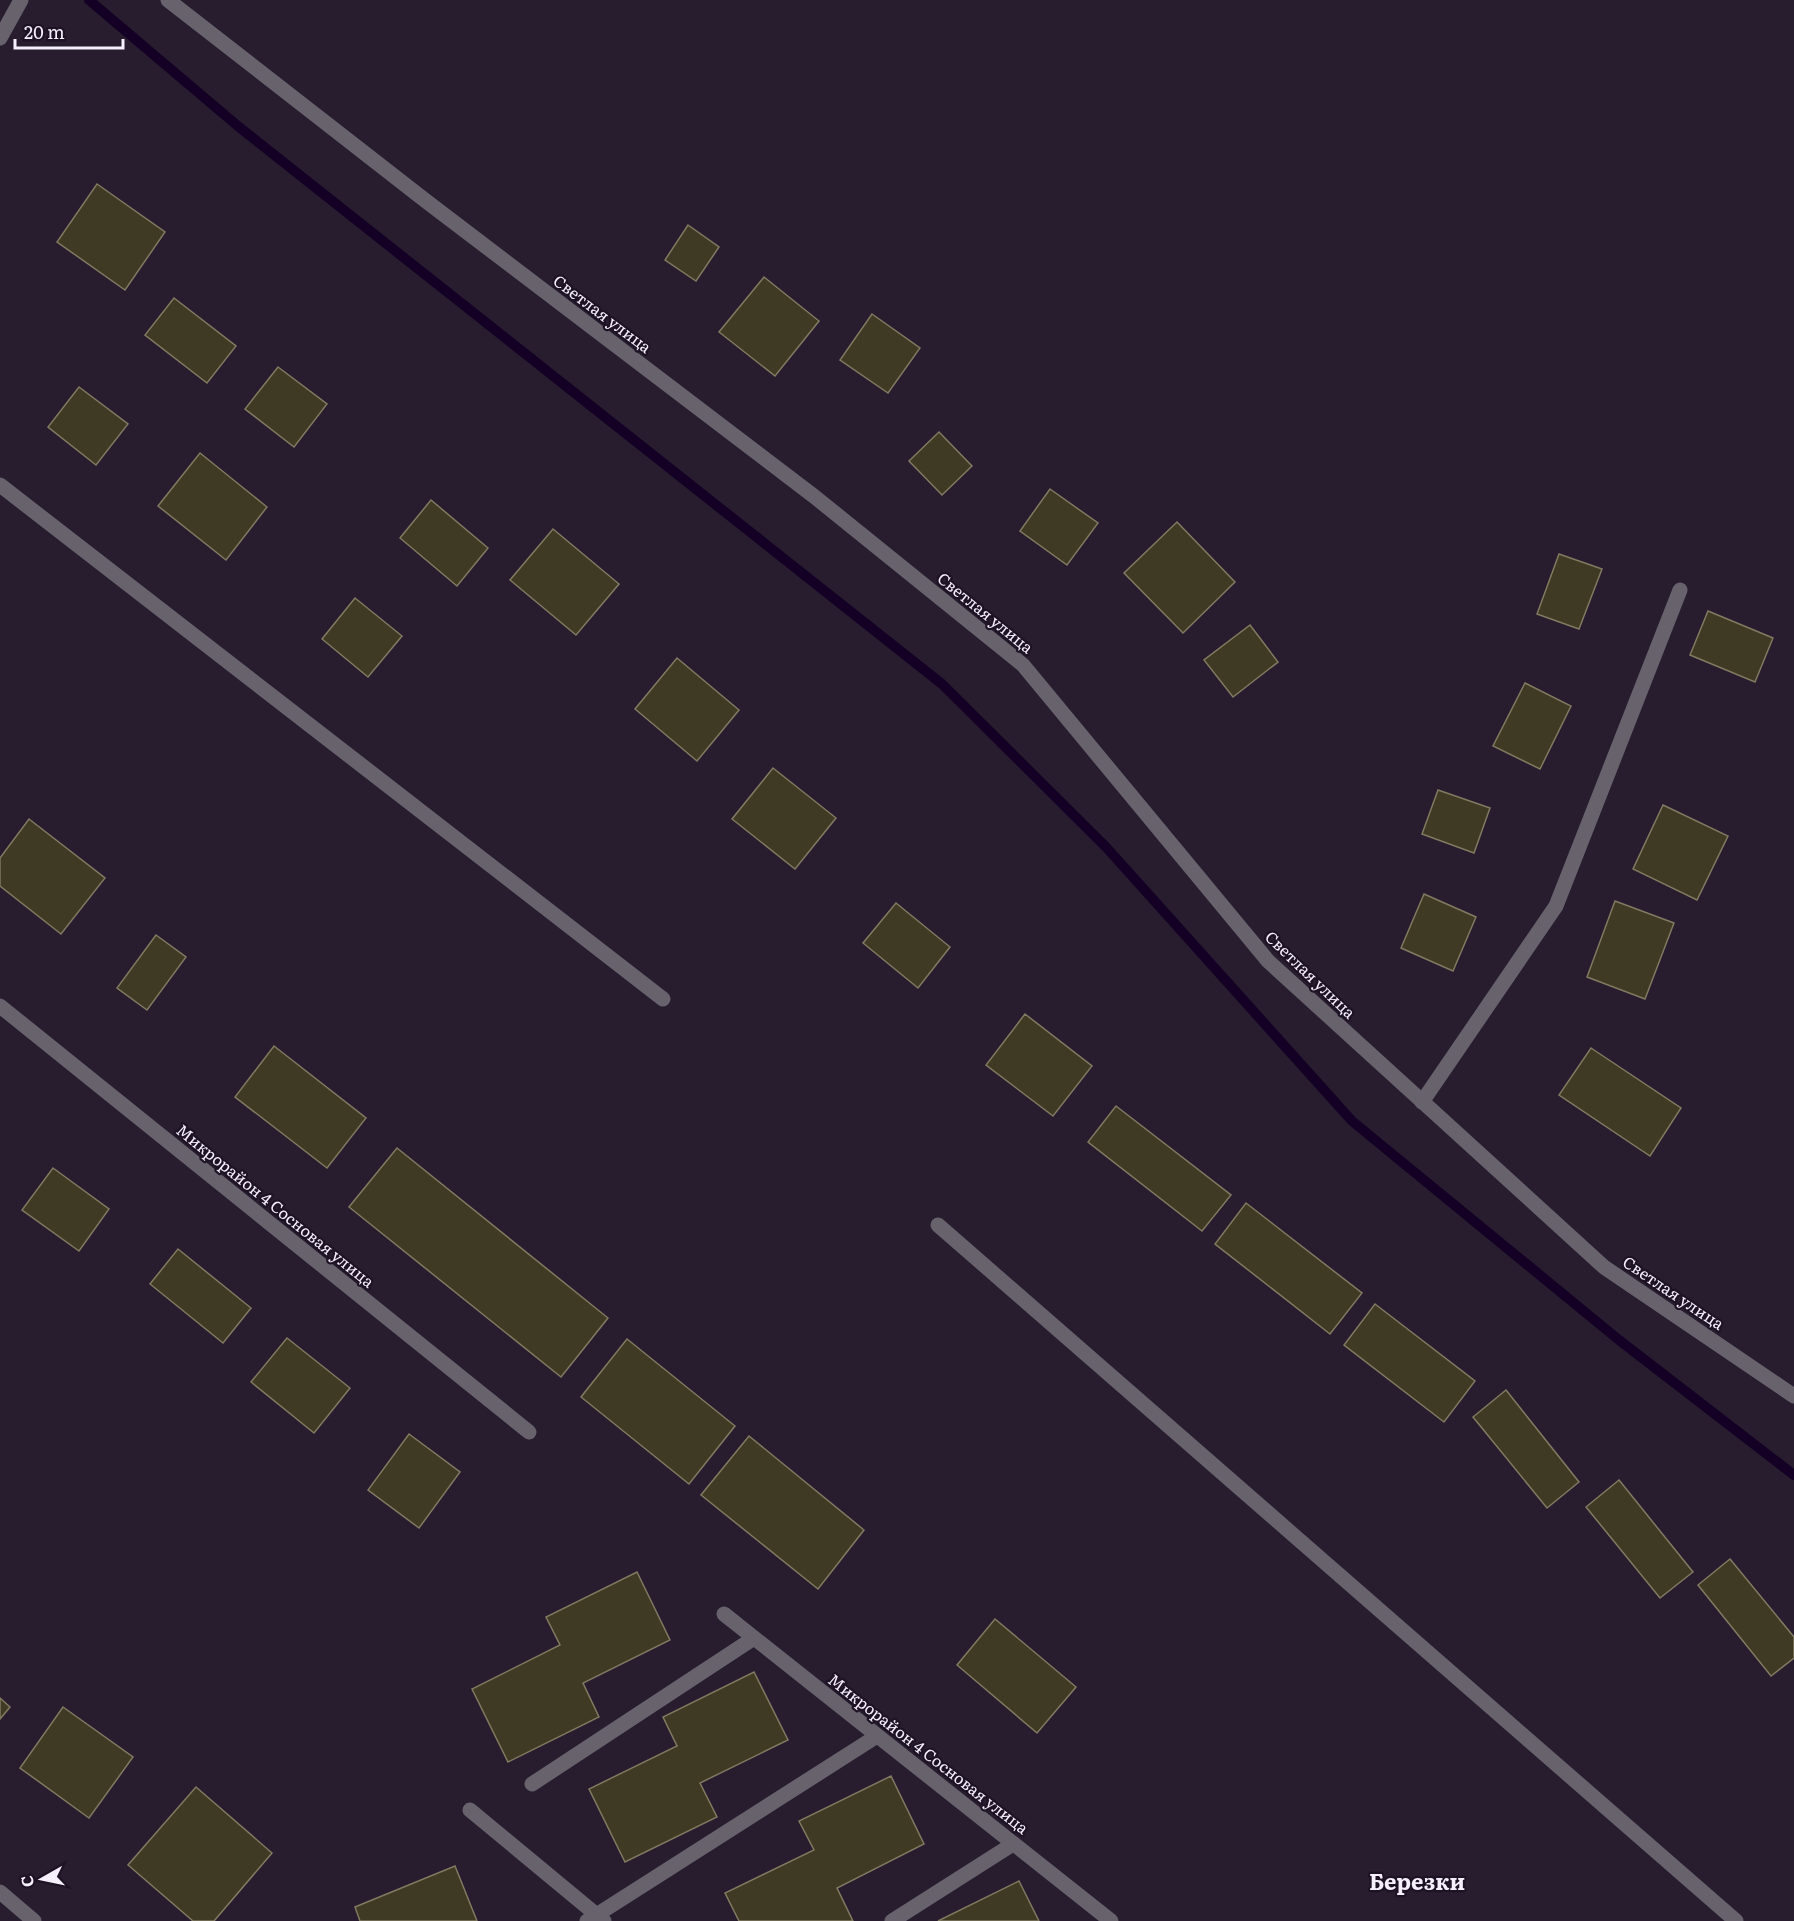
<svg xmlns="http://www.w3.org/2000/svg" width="1794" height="1921" font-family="Literata,serif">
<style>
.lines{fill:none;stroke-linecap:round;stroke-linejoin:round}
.stream{stroke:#140025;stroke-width:10}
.building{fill:#3f3a23;stroke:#807a61;stroke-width:1.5}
.minor{stroke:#67626c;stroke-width:15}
.labels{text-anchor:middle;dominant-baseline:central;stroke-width:4.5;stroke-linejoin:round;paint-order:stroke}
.street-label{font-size:16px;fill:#f6effc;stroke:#1d1325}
.district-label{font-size:22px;font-weight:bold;fill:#f6effc;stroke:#1d1325}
</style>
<rect width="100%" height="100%" fill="#271d2f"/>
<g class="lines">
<polyline class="stream" points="89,0 239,127 942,684 1106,847 1352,1121 1619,1340 1794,1475"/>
</g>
<g class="building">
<polygon points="97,184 165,232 125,290 57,242"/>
<polygon points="688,225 719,247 696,281 665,260"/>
<polygon points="764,277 819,321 775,376 719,332"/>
<polygon points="174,298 236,346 207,383 145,335"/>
<polygon points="872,314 920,348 888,393 840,360"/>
<polygon points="278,367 327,404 294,447 245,409"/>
<polygon points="79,387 128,424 96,465 48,427"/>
<polygon points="939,432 972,466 942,495 909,461"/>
<polygon points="200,453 267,507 226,560 158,506"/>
<polygon points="1050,489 1098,523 1067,565 1020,531"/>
<polygon points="431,500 488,548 457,586 400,538"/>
<polygon points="1177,522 1235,582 1183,633 1124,573"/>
<polygon points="553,529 619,584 576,635 510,580"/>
<polygon points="1559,554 1602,569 1579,629 1537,614"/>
<polygon points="355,598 402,636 368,677 322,639"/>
<polygon points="1708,611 1773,638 1755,682 1690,655"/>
<polygon points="1250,625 1278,662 1233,697 1204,660"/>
<polygon points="677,658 739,710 697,761 635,709"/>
<polygon points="1525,683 1571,706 1540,769 1493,746"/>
<polygon points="773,768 836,818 795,869 732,819"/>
<polygon points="1438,790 1490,808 1474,853 1422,834"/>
<polygon points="1663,805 1728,836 1697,900 1633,869"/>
<polygon points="29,819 105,878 61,934 0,886 0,858"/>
<polygon points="1424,894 1476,917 1453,971 1401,948"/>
<polygon points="1615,901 1674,923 1645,999 1587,977"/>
<polygon points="896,903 950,947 918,988 863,943"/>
<polygon points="156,935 186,957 147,1010 117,988"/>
<polygon points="1025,1014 1092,1066 1053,1116 986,1065"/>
<polygon points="274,1046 366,1118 327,1168 235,1097"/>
<polygon points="1591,1048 1681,1108 1650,1156 1559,1095"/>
<polygon points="1116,1106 1231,1195 1202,1231 1088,1142"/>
<polygon points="397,1148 608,1318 561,1377 349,1207"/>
<polygon points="53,1168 109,1209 79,1251 22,1210"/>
<polygon points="1246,1203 1362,1293 1330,1334 1215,1244"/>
<polygon points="178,1249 251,1308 223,1343 150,1284"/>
<polygon points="1375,1304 1475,1381 1444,1422 1344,1345"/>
<polygon points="287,1338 350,1388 314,1433 251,1382"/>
<polygon points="627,1339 735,1426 689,1484 581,1397"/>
<polygon points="1506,1390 1579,1482 1547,1508 1473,1417"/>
<polygon points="409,1434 460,1472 419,1528 368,1490"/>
<polygon points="749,1436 864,1530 818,1589 701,1495"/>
<polygon points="1619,1480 1693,1572 1660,1598 1586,1507"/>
<polygon points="1730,1559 1794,1637 1794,1658 1771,1676 1698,1585"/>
<polygon points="637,1572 670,1640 583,1683 599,1717 508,1762 472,1689 560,1645 546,1617"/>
<polygon points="995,1619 1076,1687 1037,1733 957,1665"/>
<polygon points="754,1672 788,1740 700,1783 717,1817 625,1862 589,1789 677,1746 663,1717"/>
<polygon points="0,1698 10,1707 0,1719"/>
<polygon points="63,1707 133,1757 89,1818 20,1768"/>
<polygon points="891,1776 924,1844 837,1888 853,1921 739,1921 725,1893 814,1850 799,1821"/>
<polygon points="196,1787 272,1853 214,1921 193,1921 128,1865"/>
<polygon points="455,1866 477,1921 360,1921 355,1907"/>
<polygon points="1019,1881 1039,1921 938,1921"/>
</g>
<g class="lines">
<g class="minor">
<polyline points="168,0 426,201 815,497 1023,665 1268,961 1604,1267 1794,1396"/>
<polyline points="0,38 21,0"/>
<polyline points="0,485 663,999"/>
<polyline points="0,1006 529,1432"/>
<polyline points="1422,1102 1556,906 1680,590"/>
<polyline points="938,1225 1736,1921"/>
<polyline points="724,1614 1111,1921"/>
<polyline points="532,1784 754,1638"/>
<polyline points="470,1810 604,1921"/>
<polyline points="0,1892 34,1921"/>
<polyline points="587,1921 877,1736"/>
<polyline points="892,1921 1013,1844"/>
</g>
</g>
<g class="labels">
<g class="street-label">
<text transform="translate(603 313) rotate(37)">Светлая улица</text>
<text transform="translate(986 612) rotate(39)">Светлая улица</text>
<text transform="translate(1311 974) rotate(44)">Светлая улица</text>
<text transform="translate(276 1205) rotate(39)">Микрорайон 4 Сосновая улица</text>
<text transform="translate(1674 1292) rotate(34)">Светлая улица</text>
<text transform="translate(929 1753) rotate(38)">Микрорайон 4 Сосновая улица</text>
</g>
<g class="district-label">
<text x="1417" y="1880">Березки</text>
</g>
</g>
<g transform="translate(42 1879) rotate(261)" stroke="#1d1325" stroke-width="4.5" paint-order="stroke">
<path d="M0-4.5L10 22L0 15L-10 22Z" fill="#f6effc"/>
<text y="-9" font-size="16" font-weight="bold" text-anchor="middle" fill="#f6effc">С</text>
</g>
<path d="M15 39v9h108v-9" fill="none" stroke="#f6effc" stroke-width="3"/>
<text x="24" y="39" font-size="18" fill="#f6effc" stroke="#1d1325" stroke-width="4.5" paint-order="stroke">20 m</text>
</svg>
